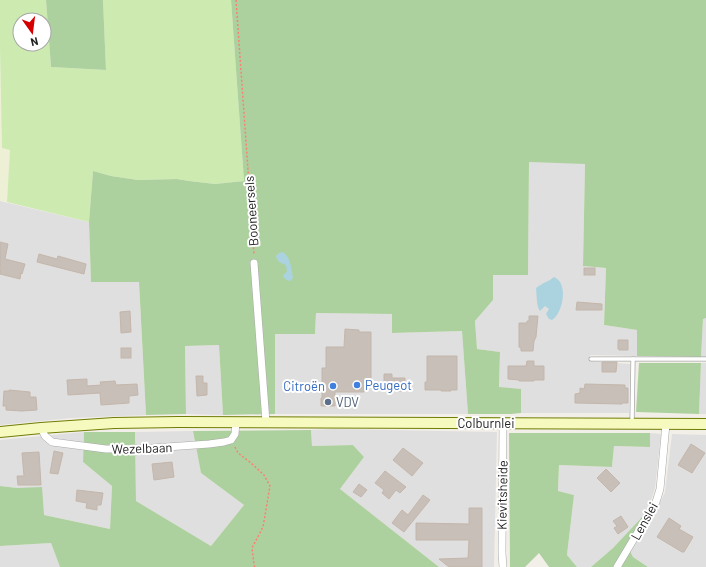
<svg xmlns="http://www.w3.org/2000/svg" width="706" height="567" font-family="Barlow,sans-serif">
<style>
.residential{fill:#e0dfdf}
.farmland{fill:#eef0d5}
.grass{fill:#cdebb0;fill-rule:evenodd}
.forest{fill:#add19e}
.water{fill:#aad3df}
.building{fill:#c7bfb8;stroke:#c4b6ab}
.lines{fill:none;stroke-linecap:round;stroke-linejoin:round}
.lane-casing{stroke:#a9a9a9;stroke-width:5}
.street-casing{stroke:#a9a9a9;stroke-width:8}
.secondary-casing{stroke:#707d05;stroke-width:12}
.path{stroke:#fa8072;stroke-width:1.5;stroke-dasharray:2 2;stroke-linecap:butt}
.lane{stroke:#fff;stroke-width:3.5}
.street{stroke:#fff;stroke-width:7}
.secondary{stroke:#f7fabf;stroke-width:10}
.shop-dot{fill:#3f7fe0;stroke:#fff;stroke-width:1.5}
.service-dot{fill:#5c6f8a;stroke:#fff;stroke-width:1.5}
.labels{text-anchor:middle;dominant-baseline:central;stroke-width:4;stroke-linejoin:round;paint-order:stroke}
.street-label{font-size:13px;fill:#222;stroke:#fff}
.shop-label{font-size:13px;fill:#366cbe;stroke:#fff;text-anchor:start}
.service-label{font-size:13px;fill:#4e5e75;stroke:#fff;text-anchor:start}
</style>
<rect width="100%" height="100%" fill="#f2efe9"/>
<g class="residential">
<polygon points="529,162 585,163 583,266 606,268 604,325 637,330 637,356 590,355 590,361 630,364 629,413 521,413 521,389 499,388 500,352 477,349 475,321 493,300 493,275 528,275"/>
<polygon points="0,201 89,222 91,282 139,282 146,415 72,418 0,425"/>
<polygon points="316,313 393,314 392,333 462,331 468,414 275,414 275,334 315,334"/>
<polygon points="703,318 706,318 706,357 701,357"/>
<polygon points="219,345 223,415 186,414 185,346"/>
<polygon points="701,363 706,363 706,414 699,414"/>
<polygon points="333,429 497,432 494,567 439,567 340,489 364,457 353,445 312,446 311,430"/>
<polygon points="193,431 201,473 244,505 211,546 136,501 135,432"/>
<polygon points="84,432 83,462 112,486 110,529 44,515 17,488 0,486 0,440"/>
<polygon points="650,433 661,434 655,488 650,503 644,515 613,548 591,567 577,567 567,555 574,495 558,491 559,465 612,467 614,446 650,447"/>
<polygon points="672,434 706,435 706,567 648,567 633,557 630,551 653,518 665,492"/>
<polygon points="51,543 60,567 0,567 0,546"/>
</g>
<polygon class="farmland" points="0,48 2,148 10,150 7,202 0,201"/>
<path class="grass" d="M0,0H46L51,67L106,70L103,0H231L244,181L215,184L189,181L177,179L138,180L111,176L93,171L89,222L7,202L10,150L2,148L0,48ZM20,20H44V44H20Z"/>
<g class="forest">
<polygon points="46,0 103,0 106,70 51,67"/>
<polygon points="231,0 706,0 706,318 703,319 701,357 637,356 637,330 604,325 606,268 583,266 585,164 529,162 528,275 493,275 493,300 475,321 477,349 500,352 499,387 521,389 521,413 511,414 468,414 462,331 392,333 392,314 316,313 315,334 275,334 275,414 223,415 219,345 185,346 186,414 146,415 139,282 91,282 89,222 93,171 111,176 138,180 177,179 189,181 215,184 244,181"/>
<polygon points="639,363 701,363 699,414 636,412"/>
<polygon points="311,430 312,446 353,445 364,457 340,489 439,567 60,567 51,543 0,546 0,486 17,488 42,487 44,515 110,529 112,486 83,462 84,432 135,432 136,501 211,546 244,505 201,473 193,431"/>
<polygon points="509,433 650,433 650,447 614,446 612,467 559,465 558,491 574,495 567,555 577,567 549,567 539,553 525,567 510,567"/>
<polygon points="644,515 653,518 630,551 633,557 648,567 591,567 613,548"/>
</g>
<g class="water">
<path d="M283,252C291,258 291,268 293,278L290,281L286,280L283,276L284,274L287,272L286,265C281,263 277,262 276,256L279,253Z"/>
<path d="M554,277C569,283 563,313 552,320L549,319L546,314L549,309L545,306L540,311C536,305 537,296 536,288C540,285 542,284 546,282C549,281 551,279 554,277Z"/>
</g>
<g class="building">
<polygon points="0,242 8,244 5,259 25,264 22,274 21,273 20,279 0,274 1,267 0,267"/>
<polygon points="39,254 57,259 58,256 86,264 84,274 37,262"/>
<rect x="584" y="268" width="11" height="7"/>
<polygon points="577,302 602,304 602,310 576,310"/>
<polygon points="130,311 131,332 121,333 120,312"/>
<polygon points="529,316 538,316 536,337 534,341 533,351 521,351 521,348 519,347 519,323 527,323 527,321 529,321"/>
<polygon points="345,329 359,330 359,332 371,332 371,379 364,379 364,392 335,392 335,406 321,406 321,398 322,398 322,368 326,368 326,347 344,347"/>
<polygon points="618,340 628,340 628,350 619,350 619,349 618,349"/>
<rect x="121" y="348" width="10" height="10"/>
<polygon points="427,356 457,356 457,390 451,390 451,391 441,391 441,390 425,390 425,382 427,382"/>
<polygon points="527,361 534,361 534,366 544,366 544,380 534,380 534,381 519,381 519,380 508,379 508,366 526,366"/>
<polygon points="602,362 617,362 616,372 602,372"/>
<polygon points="384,374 392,374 392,378 405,378 405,391 384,391"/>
<polygon points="196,376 203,376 203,383 207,383 207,395 197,396"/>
<polygon points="87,379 87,386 101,385 100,382 115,381 116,385 137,384 138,395 129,396 129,403 101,405 100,393 68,395 67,380"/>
<polygon points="585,384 625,385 625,388 628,388 628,403 622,403 622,404 575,403 575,394 580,393 580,388 584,389"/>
<polygon points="9,390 30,392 30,397 36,397 37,410 22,411 6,410 6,406 3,406 4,391 9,391"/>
<polygon points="691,444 705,453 692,473 678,465"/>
<polygon points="403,448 423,463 412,476 393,460"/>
<polygon points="54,451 63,453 58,474 50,473"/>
<polygon points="39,452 41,485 18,485 17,476 24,476 22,453"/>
<polygon points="172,462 174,477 154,480 152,464"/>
<polygon points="606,469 620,483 611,492 597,478"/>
<polygon points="385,471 406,487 400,493 396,490 389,499 382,493 384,490 375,483"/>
<polygon points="359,484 367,490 361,497 353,492"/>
<polygon points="77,490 103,493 101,505 97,505 97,510 86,508 87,503 76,501"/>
<polygon points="423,495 430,500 404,532 392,523 402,510 408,515"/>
<polygon points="469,508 482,508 482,567 449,567 439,559 468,558 469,540 416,540 416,523 469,524"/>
<polygon points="621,516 628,527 618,534 614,528 617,526 613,521"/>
<polygon points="669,518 681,526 679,529 693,537 684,552 682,552 657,537"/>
</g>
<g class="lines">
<g class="lane-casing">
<g id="lane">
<polyline points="591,359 706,359"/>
<polyline points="632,423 633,359"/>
</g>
</g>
<g class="street-casing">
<g id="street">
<polyline points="254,263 266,422"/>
<polyline points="41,428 45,436 52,442 106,449 129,449 153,448 209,444 224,442 231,440 235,434 236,422"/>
<polyline points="503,567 502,553 503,423"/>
<polyline points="617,567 656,502 660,489 666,424"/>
</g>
</g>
<g class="secondary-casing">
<polyline id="secondary" points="0,432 41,428 114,423 178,422 706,424"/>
</g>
<g class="path">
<polyline points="236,0 254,255"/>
<polyline points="235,447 238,453 251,463 264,475 270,486 263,527 252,548 254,565 255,567"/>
</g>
<use href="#lane" class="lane"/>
<use href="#street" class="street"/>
<use href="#secondary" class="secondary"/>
</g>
<g class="shop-dot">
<circle cx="357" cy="385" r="4"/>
<circle cx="333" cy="386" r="4"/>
</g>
<circle class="service-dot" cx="328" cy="402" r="4"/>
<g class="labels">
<g class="street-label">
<text transform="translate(251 211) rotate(-94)">Booneersels</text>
<text x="486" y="423">Colburnlei</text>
<text transform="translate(142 448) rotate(-2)">Wezelbaan</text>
<text transform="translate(502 495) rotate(-89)">Kievitsheide</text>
<text transform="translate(644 521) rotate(-61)">Lenslei</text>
</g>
<g class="shop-label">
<text x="365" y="385">Peugeot</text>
<text x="325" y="386" text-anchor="end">Citroën</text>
</g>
<g class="service-label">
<text x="336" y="402">VDV</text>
</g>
</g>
<g transform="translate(32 32) rotate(166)"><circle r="19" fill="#ffffff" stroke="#a7a7a7"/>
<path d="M0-3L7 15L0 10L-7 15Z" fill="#d40000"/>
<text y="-6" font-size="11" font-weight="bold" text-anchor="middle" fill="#222222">N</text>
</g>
</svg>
